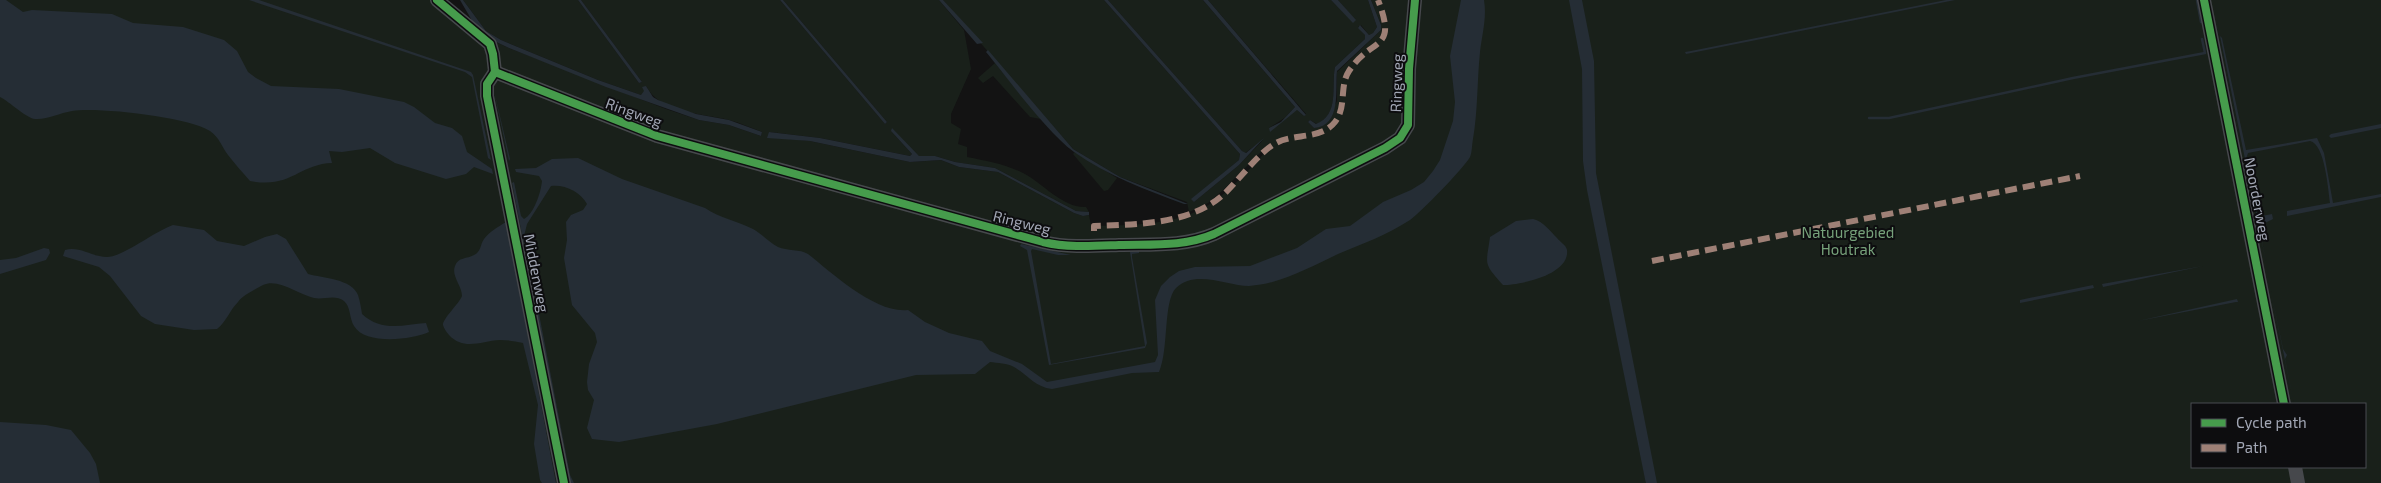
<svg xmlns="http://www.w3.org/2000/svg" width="2381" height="483" font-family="'Exo 2',sans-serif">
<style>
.green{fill:#19201a;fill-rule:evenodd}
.water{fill:#252d35}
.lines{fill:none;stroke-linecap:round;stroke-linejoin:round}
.stream{stroke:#252d35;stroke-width:2.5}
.minor{stroke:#46484c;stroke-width:14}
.quiet{stroke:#9e8076;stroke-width:6;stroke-dasharray:12 6;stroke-linecap:butt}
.cycleway-casing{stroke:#0d0d0f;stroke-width:11}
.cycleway{stroke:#469c4c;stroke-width:8}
.labels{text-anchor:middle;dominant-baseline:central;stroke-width:4;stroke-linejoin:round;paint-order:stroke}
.street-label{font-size:15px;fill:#a2a7b5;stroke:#0d0d0f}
.park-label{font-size:15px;fill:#77a27b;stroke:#0d0d0f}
</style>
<rect width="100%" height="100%" fill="#131313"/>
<g class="green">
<polygon points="0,0 433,0 481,39 492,65 486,78 561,483 0,483"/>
<path d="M463,0H578L639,83L642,82L581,0H780L885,124L887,122L783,0H939L964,30L971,69L951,114V123L961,129L958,144L967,147V157C987,161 1005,164 1023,173C1043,183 1062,208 1086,207L1089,212L1076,211L995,168L955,162L935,156H919L891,131L912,154L910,156L820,138L770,132L768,137L810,141L910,162L941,160L959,167L998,172L1074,213L1083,216L1089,215L1091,226C1129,225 1178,226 1210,204C1233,189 1252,166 1271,146L1269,144L1223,190L1208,203L1189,212L1187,202L1120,177L1073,149L943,0H1104L1240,154L1239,160L1192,199L1194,202L1239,165L1263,140L1245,153L1242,151L1108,0H1203L1295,107L1281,122L1269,128L1297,110L1304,116L1306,114L1208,0H1331L1353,22L1355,20L1338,0H1368L1377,27L1373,33L1369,35L1361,25L1358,27L1365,35V39L1335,67C1331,86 1340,114 1317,124L1310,120L1308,122L1314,128L1325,124L1337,101V72L1381,30V25L1371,0H2381V483H566L489,94L492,40L509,48L666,109L699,120L729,125L761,136L762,132C751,128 741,123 729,120C703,113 661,114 646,86L644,94L641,95L598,80L501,40L486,31ZM2192,404H2365V467H2192Z"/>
<polygon points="995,63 1041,119 1030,117 993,76 983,83 978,78"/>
<polygon points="1075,152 1117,178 1108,190 1104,191 1073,154"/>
</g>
<g class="water">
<path d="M0,0H6L23,12L32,10L112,14L133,23L183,27L224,40L237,51L248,72L256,78L271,86L339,89L404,102L414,107L435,123L452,128L462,136L467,152L492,169L493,174L474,167L466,174L446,179L395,163L370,148L342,152L329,151L332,163C299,164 291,189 250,181C243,173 235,164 228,155C222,147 219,137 210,131C187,117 99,107 72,111C59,113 47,120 35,119C26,118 10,102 0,97Z"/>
<polygon points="249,0 259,0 471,72 473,75 491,160 488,158 472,77 465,72"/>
<polygon points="460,0 463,0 486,31 501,40 598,80 641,95 644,91 642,87 646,86 653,97 658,100 696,114 729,120 762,132 761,136 729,125 699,120 606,87 509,48 492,40 474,24"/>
<polygon points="578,0 581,0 642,82 639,83"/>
<polygon points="780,0 783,0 887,122 885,124"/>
<polygon points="939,0 943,0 983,43 977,44"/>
<polygon points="1104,0 1108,0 1242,151 1246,153 1264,138 1239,165 1194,202 1191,199 1239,160 1240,154"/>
<polygon points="1203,0 1208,0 1306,115 1304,116 1297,110 1270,132 1269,128 1281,122 1295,107"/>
<polygon points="1331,0 1338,0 1356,20 1353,23"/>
<path d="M1368,0H1371L1381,25V30L1337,71C1335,89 1342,126 1314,128L1308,122L1310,120L1316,124C1340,115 1331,86 1335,67L1365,39V35L1358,28L1360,25L1369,35L1373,33L1377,27Z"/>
<path d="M1461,0H1484C1487,18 1482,34 1480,52C1477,81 1478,110 1473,139C1472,144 1472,153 1470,157C1464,168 1420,213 1410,220C1387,235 1362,244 1338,254C1310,267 1281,284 1249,286C1228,286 1195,269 1176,288C1163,301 1169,350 1159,372L1132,373L1052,389C1035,387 1028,375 1014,367C1008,363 997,363 990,362L975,374L916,375L717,424L619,442L592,439L587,428L594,400L588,390L587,382L589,364L597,342L595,333L572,305L564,258L567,240L566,222L571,215L583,210L587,204C581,192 564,184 551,186L527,224L524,236L570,475L574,483H570L512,183L514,182L521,216L524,219C534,214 541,192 542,181L539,176L516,172L515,169L536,168L552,159L578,158L622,179L705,208C720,218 737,221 753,229C762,234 769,242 778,247C787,251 800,249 808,254C832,273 876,314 908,310L925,322L949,333L982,341L990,351L1022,364L1047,382L1155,362L1158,355L1155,300L1161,286L1170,277L1179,271L1195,267L1250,266L1297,248L1326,229L1350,226L1383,202L1411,190L1424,182L1433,171L1440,160L1453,121L1455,102L1450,56Z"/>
<polygon points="1569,0 1582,0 1594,61 1596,173 1657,483 1646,483 1645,479 1587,190 1583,161 1582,69"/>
<polygon points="1946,0 1955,0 1686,54 1685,52 1691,51"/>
<path d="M2220,36L2222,38L2246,150L2317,138L2324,153L2333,203L2381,194V197L2287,216V211L2330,203C2328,189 2325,144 2310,141L2248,153L2246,159L2257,213L2262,216L2272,214L2273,219L2259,226L2266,262Z"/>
<path d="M988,50L1073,149L1120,177L1188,204H1184C1146,190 1108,176 1074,152C1045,130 1010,81 986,52Z"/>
<polygon points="494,91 510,159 509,161"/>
<polygon points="2381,124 2381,128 2331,138 2329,136 2331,134"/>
<polygon points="892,128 919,156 935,156 955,162 995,168 1076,211 1089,212 1089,215 1083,216 1074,213 998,172 959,167 941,160 910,162 810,141 767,138 769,132 820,138 910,156 912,154 891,131"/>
<path d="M1533,219C1544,222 1549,230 1557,238C1560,242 1566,245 1567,250C1570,275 1520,285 1503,285C1483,262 1486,266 1490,237L1516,221Z"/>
<path d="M506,222L556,483H542L540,480L534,444L538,405L523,343C515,341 507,340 500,340C481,341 464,351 449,335C446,332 444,328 443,325C443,318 459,304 462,296C462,286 451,276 455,266C458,257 467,259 474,255C481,252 480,245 484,239C490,231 498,227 506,222Z"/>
<path d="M173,225L204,230L217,241L244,246L265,237L277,234L286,239L308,274C323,278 352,279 358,295C360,301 361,308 362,314C381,332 403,325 426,323L429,332C411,340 365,345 354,326C349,318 351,307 344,301C335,294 324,300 314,298C299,295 279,278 263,285C256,289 243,295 238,302C230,310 226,322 217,329L194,330L155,324L141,316L110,276L99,267L63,256L65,250C80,246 92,257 107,257C123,257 155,231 173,225Z"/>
<polygon points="1021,244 1071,255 1058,255 1032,249 1031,251 1051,364 1145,346 1130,252 1139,251 1139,253 1132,254 1132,257 1147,343 1145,348 1049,365 1027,250 1020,246"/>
<polygon points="44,248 49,249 50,253 46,260 0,274 0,260 16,258"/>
<polygon points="2203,266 2103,287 2102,284"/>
<polygon points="2269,282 2283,349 2287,355 2285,359 2294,404"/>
<polygon points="2093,285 2094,288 2020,303 2020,300"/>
<polygon points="2237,299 2238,302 2236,302 2138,321"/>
<polygon points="0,422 46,425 71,430 90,453 96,464 100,483 0,483"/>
</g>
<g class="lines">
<g class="stream">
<polyline points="2197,0 2201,22"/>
<polyline points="1869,118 1889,118 2073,78 2205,53 2202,39"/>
</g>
<g class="minor">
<polyline points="437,0 490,44 493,54 495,72"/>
<polyline points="2204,0 2284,404"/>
<path d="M495,72L657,136L1043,242C1068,248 1094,246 1119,245C1151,244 1184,247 1214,234L1385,148L1400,138L1408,125L1409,69L1415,0"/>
<polyline points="495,72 487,84 487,96 564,483"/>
<polyline points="2295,467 2298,483"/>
</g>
<g class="quiet">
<path d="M1094,231V226C1138,224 1190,225 1224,194C1239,180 1259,152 1276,143C1294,133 1321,140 1335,122C1347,107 1339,86 1349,71C1372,36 1398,52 1378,0"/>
<polyline points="1652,261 2080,176"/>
</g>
<g class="cycleway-casing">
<g id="cycleway">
<polyline points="437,0 490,44 493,54 495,72"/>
<polyline points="2204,0 2284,404"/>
<path d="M495,72L657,136L1043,242C1068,248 1094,246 1119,245C1151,244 1184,247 1214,234L1385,148L1400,138L1408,125L1409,69L1415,0"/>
<polyline points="495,72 487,84 487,96 564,483"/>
</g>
</g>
<use href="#cycleway" class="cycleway"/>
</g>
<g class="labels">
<g class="street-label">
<text transform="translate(1396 83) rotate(-88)">Ringweg</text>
<text transform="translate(634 112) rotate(20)">Ringweg</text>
<text transform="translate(2258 199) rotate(79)">Noorderweg</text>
<text transform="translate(1022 222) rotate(14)">Ringweg</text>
<text transform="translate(537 273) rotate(79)">Middenweg</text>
</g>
<g class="park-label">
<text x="1848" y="232">Natuurgebied<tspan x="1848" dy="17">Houtrak</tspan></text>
</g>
</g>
<rect x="2191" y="403" width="175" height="65" fill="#0d0d0f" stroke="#494b51"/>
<rect x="2201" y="419" width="25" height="8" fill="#469c4c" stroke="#494b51"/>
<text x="2236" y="428" font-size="15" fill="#a2a7b5">Cycle path</text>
<rect x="2201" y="444" width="25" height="8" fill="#9e8076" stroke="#494b51"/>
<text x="2236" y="453" font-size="15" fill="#a2a7b5">Path</text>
</svg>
